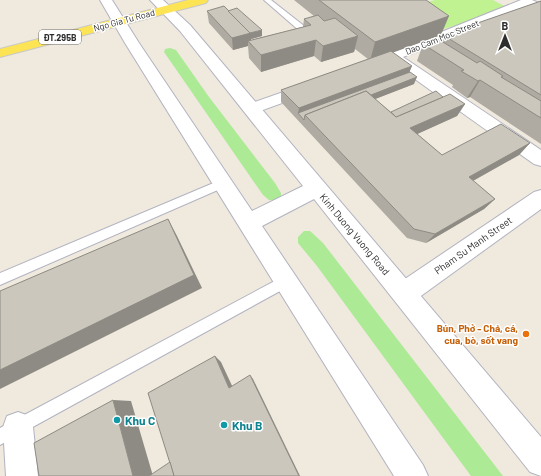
<svg xmlns="http://www.w3.org/2000/svg" width="541" height="476" font-family="Barlow,sans-serif">
<style>
.green{fill:#acea96}
.pitch{fill:#c1f291}
.lines{fill:none;stroke-linecap:round;stroke-linejoin:round}
.service-casing{stroke:#b2b3c1;stroke-width:2}
.minor-casing{stroke:#b2b3c1;stroke-width:2}
.secondary-casing{stroke:#b2b3c1;stroke-width:2}
.primary-casing{stroke:#c8c8c8;stroke-width:2}
.service{fill:#fff;fill-rule:evenodd}
.minor{fill:#fff;fill-rule:evenodd}
.secondary{fill:#fff;fill-rule:evenodd}
.primary{fill:#fde455;fill-rule:evenodd}
.wall{fill:#afaba2}
.shaded-wall{fill:#8e8b84}
.building{fill:#cbc7bc;stroke:#8e8b84}
.food-dot{fill:#e8710a;stroke:#fff;stroke-width:1.5}
.culture-dot{fill:#0f9aa8;stroke:#fff;stroke-width:1.5}
.labels{text-anchor:middle;dominant-baseline:central;stroke-width:3;stroke-linejoin:round;paint-order:stroke}
.far-street-label{font-size:9px;fill:#2d2d2d;stroke:#fff}
.shield{fill:#fff;stroke:#6c6c6c;stroke-width:1}
.shield-label{font-size:9px;font-weight:bold;fill:#2d2d2d}
.street-label{font-size:10px;fill:#2d2d2d;stroke:#fff}
.food-label{font-size:10px;font-weight:bold;fill:#c56008;stroke:#fff;text-anchor:end}
.near-culture-label{font-size:12px;font-weight:bold;fill:#0d838f;stroke:#fff;text-anchor:start}
</style>
<rect width="100%" height="100%" fill="#efe9de"/>
<g class="green">
<polygon points="170,48 176,50 209,97 275,183 281,193 281,198 276,201 269,200 263,195 164,52 165,49"/>
<polygon points="304,231 310,231 323,243 503,476 471,476 317,266 298,243 298,237"/>
</g>
<polygon class="pitch" points="435,0 493,0 510,9 440,30 405,8"/>
<g class="lines">
<g class="service-casing">
<g id="service">
<polygon points="264,0 271,0 308,29 308,33 302,33"/>
<polygon points="223,179 227,180 228,183 227,186 0,285 0,273"/>
<polygon points="286,275 291,277 293,281 291,285 0,445 0,428"/>
</g>
</g>
<g class="minor-casing">
<g id="minor">
<polygon points="521,0 532,0 541,4 541,12 527,6 403,57 541,150 541,166 534,164 391,62 374,69 369,70 364,69 362,66 364,63"/>
<polygon points="309,83 315,85 317,88 315,91 252,114 246,113 244,109 246,105"/>
<polygon points="541,190 541,209 414,301 405,305 396,301 393,293 396,285 534,192"/>
<polygon points="18,412 29,416 33,427 38,476 6,476 3,427 7,416"/>
</g>
</g>
<g class="secondary-casing">
<polygon id="secondary" points="100,0 112,0 139,43 252,211 303,186 180,31 150,0 163,0 190,25 541,437 541,476 530,472 314,199 262,226 423,465 428,476 394,476 125,43"/>
</g>
<g class="primary-casing">
<polygon id="primary" points="188,0 208,0 206,3 0,57 0,49"/>
</g>
<use href="#service" class="service"/>
<use href="#minor" class="minor"/>
<use href="#secondary" class="secondary"/>
<use href="#primary" class="primary"/>
</g>
<g class="wall">
<polygon points="294,0 426,0 441,35 393,52 410,72 414,84 375,99 391,112 443,97 465,104 457,116 417,134 442,155 530,143 519,155 473,181 495,199 484,209 426,243 407,238 281,102 281,90 368,59 355,49 354,52 321,62 314,56 261,72 249,58 248,46 233,50 209,23 207,11 228,11 262,36 251,39 251,40 303,27 304,19 314,16"/>
<polygon points="541,1 541,144 470,97 467,98 452,87 453,85 417,61 423,44 440,40 443,35"/>
</g>
<g class="shaded-wall">
<polygon points="449,16 441,35 370,61 375,42"/>
<polygon points="262,30 262,36 251,39 251,45 248,41 248,46 233,50 232,38"/>
<polygon points="358,36 354,52 321,62 323,46"/>
<polygon points="316,40 314,56 261,72 261,55"/>
<polygon points="412,66 407,78 305,115 298,113 299,108"/>
<polygon points="417,77 414,84 313,123 309,119"/>
<polygon points="480,80 470,97 467,98 478,81"/>
<polygon points="465,104 457,116 404,140 410,128"/>
<polygon points="530,143 519,155 460,188 469,177"/>
<polygon points="495,199 484,209 426,243 435,234"/>
<polygon points="168,219 177,236 202,288 0,389 0,370"/>
<polygon points="215,356 221,362 234,390 229,388"/>
<polygon points="250,375 253,379 300,476 299,476"/>
<polygon points="113,400 131,401 153,476 133,476"/>
</g>
<g class="building">
<polygon points="319,0 426,0 449,16 375,42"/>
<polygon points="541,1 541,95 443,35"/>
<polygon points="224,6 251,33 232,38 207,11"/>
<polygon points="237,8 262,30 250,33 228,11"/>
<polygon points="318,15 324,21 335,18 358,36 323,46 316,40 261,55 248,41 311,25 304,19"/>
<polygon points="438,39 477,63 480,61 503,76 501,77 541,101 541,118 480,80 478,81 461,71 464,70 423,44"/>
<polygon points="391,51 412,66 299,108 281,90"/>
<polygon points="410,72 417,77 371,95 366,91 305,115 304,120 298,113"/>
<polygon points="366,91 396,117 450,94 465,104 410,128 442,155 501,124 530,143 469,177 495,199 435,234 414,229 305,115"/>
<polygon points="436,91 443,97 396,117 391,112"/>
<polygon points="168,219 194,275 0,370 0,291"/>
<polygon points="215,356 229,388 250,375 299,476 174,476 148,393"/>
<polygon points="113,400 133,476 39,476 34,443"/>
<polygon points="170,462 174,476 149,476"/>
</g>
<circle class="food-dot" cx="526" cy="334" r="4"/>
<g class="culture-dot">
<circle cx="117" cy="420" r="4"/>
<circle cx="224" cy="425" r="4"/>
</g>
<g class="labels">
<g class="far-street-label">
<text transform="translate(124 20) rotate(-15)">Ngo Gia Tu Road</text>
<text transform="translate(442 37) rotate(-22)">Dao Cam Moc Street</text>
</g>
<rect class="shield" x="39" y="30" width="42" height="14" rx="3"/>
<g class="shield-label">
<text x="60" y="37">ĐT.295B</text>
</g>
<g class="street-label">
<text transform="translate(355 234) rotate(50)">Kinh Duong Vuong Road</text>
<text transform="translate(473 245) rotate(-35)">Pham Su Manh Street</text>
</g>
<g class="food-label">
<text x="518" y="328">Bún, Phở - Chả, cá,<tspan x="518" dy="12">cua, bò, sốt vang</tspan></text>
</g>
<g class="near-culture-label">
<text x="125" y="420">Khu C</text>
<text x="232" y="425">Khu B</text>
</g>
</g>
<g transform="translate(505 36)" stroke="#ffffff" stroke-width="3" paint-order="stroke">
<path d="M0-3L7 15L0 10L-7 15Z" fill="#2d2d2d"/>
<text y="-6" font-size="11" font-weight="bold" text-anchor="middle" fill="#2d2d2d">B</text>
</g>
</svg>
